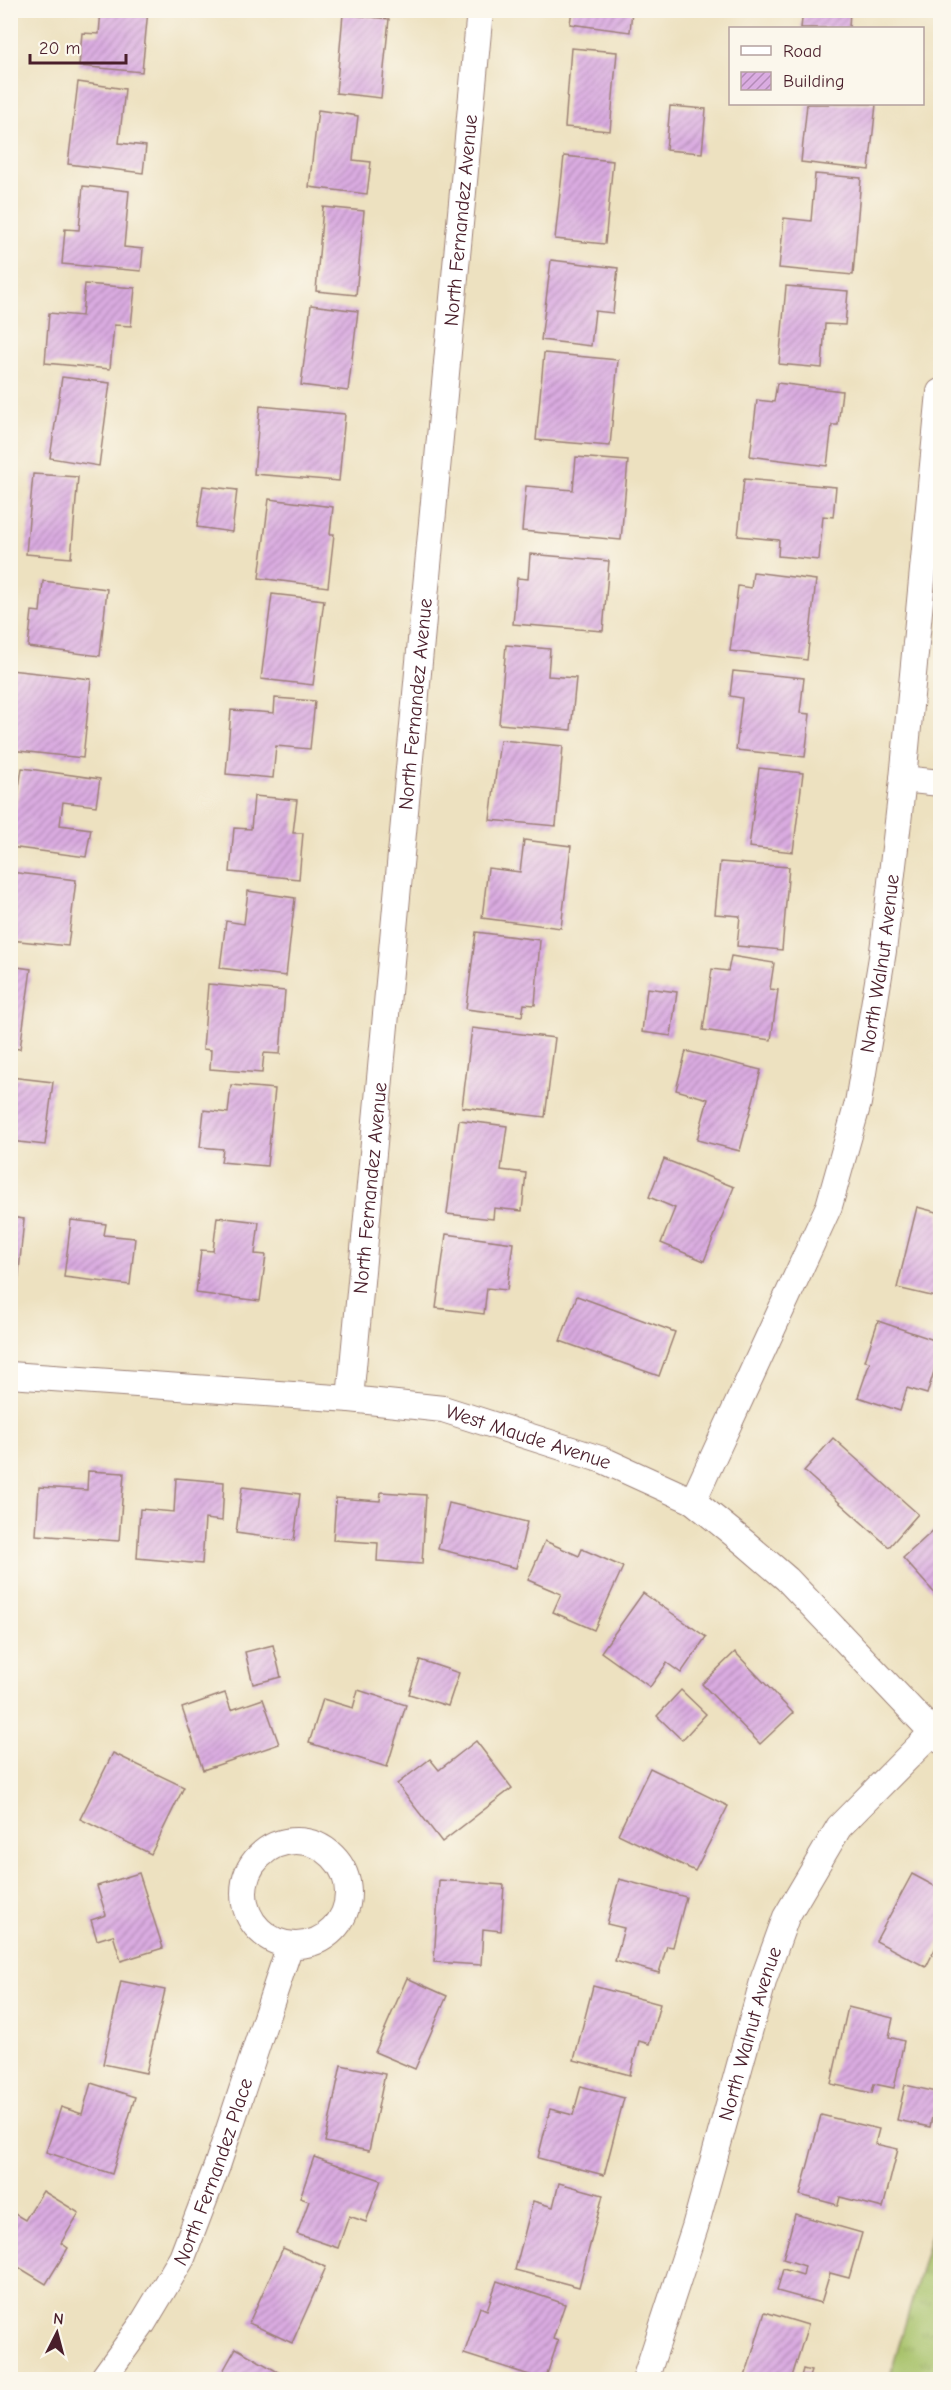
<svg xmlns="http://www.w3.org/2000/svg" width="951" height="2390" font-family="'Comic Neue',sans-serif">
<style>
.park{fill:url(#park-tufts);stroke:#78704a;stroke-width:1.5}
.building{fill:url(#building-hatch)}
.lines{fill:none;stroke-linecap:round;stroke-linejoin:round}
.minor-casing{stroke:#9c8076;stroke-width:28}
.minor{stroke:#fff;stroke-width:26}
.labels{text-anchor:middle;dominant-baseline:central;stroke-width:4.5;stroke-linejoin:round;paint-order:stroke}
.street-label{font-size:20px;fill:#4a1f2b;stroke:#fbf7ec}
</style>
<defs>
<pattern id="park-tufts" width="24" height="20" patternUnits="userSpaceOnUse" patternTransform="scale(1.5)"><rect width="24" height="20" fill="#a6c168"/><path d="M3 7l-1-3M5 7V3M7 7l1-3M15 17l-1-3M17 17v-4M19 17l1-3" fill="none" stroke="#90a55a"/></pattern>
<pattern id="building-hatch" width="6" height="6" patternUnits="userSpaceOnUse" patternTransform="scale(1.5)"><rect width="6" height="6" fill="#daace1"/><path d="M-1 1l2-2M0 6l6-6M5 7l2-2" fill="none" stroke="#b38bb7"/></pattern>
</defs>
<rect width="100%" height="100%" fill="#fbf7ec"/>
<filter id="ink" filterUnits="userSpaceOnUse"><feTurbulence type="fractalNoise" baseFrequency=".0167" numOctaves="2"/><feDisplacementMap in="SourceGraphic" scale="12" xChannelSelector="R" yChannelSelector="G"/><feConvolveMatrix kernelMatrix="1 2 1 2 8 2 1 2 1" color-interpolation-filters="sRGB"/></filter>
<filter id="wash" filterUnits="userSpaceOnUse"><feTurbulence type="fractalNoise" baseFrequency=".008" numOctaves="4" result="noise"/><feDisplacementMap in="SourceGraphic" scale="24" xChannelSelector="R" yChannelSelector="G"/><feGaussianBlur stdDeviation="1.35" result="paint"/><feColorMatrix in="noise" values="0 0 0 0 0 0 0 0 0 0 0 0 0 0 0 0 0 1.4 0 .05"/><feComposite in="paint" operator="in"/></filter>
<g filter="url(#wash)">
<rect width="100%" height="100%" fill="#ede1c0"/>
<polygon class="park" points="940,2205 940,2379 889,2379"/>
<g id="blocks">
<g class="building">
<polygon points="101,10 148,10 142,72 79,66 82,33 99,34"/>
<polygon points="572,10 632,10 630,32 570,24"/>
<polygon points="803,10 850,10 849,28 801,28"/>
<polygon points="343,14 389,19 381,98 336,93"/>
<polygon points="571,48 617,52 610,131 565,127"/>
<polygon points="78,82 125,89 119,143 146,146 143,173 68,164"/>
<polygon points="807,104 876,104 869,170 801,162"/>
<polygon points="670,106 706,109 702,153 666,150"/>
<polygon points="318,110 358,116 353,160 371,162 367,194 309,187"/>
<polygon points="564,156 613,161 605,244 555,239"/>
<polygon points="815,174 861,178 853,275 779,268 784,218 811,221"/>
<polygon points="83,186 129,191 124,247 143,249 141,271 62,264 65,229 79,230"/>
<polygon points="323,207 364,211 356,295 316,291"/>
<polygon points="551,260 618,268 613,313 595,311 591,346 541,340"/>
<polygon points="85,284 135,288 131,326 114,325 110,369 45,363 49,313 82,316"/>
<polygon points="786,286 848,291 845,325 825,324 822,368 779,364"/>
<polygon points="311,305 358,311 348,391 301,385"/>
<polygon points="544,353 618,360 610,446 536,440"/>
<polygon points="62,377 110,383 99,466 50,458"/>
<polygon points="777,383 842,391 838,425 832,425 827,466 750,456 757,400 774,402"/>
<polygon points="260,406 345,414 339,481 254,474"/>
<polygon points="576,457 628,461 621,540 522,531 526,486 573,490"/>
<polygon points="33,474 78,477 71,558 26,554"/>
<polygon points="744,479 836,487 833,517 823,516 819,560 778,556 779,540 738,536"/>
<polygon points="203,486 237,490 232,532 197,527"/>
<polygon points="269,499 333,507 330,534 334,534 328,587 259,578"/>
<polygon points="530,554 609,561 603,631 513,624 517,578 528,579"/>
<polygon points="753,572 816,580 807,660 730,651 738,586 751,588"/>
<polygon points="43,581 107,589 100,656 28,647 32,611 40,612"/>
<polygon points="272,594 324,600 313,685 261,679"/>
<polygon points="506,645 550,649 548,676 576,678 571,730 499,724"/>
<polygon points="10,670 91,679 83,758 10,750"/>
<polygon points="733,671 804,678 800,713 810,714 805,757 736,750 742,698 730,696"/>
<polygon points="275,698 315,701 310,749 276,746 273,778 226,774 231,710 274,713"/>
<polygon points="500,740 563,746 556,826 490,820"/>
<polygon points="22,768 100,779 96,806 63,802 60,825 91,829 86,857 10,847 10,813 15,813"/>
<polygon points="759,768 803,773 793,852 749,847"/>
<polygon points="254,796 297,800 293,833 303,833 299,879 230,872 234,828 251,829"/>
<polygon points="524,840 571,846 561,928 482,918 488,868 520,872"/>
<polygon points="720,862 789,867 782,950 737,946 740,916 715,914"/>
<polygon points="10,872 76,880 68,946 10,940"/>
<polygon points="248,891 295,898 286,976 220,968 226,921 244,924"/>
<polygon points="476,932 540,940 535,1005 524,1004 522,1016 466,1009"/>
<polygon points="731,956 774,963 770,989 778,990 771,1040 703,1030 712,969 728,971"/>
<polygon points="10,966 31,969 20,1049 10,1048"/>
<polygon points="208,984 285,991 280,1054 264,1053 262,1073 210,1069 211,1050 203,1049"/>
<polygon points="647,988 677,992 671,1036 642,1032"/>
<polygon points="472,1028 555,1038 545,1117 462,1107"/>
<polygon points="686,1051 761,1070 740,1151 697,1140 708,1099 676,1090"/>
<polygon points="10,1077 53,1082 45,1145 10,1141"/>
<polygon points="231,1085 275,1089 267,1166 221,1162 223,1149 200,1147 204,1110 228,1113"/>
<polygon points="459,1120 507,1126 501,1170 526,1173 522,1211 494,1208 493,1219 447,1214"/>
<polygon points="664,1159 734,1187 704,1261 661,1243 675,1208 649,1197"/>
<polygon points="917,1207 940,1213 940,1298 897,1288"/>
<polygon points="10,1217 24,1219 17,1292 10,1291"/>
<polygon points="217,1217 259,1222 255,1254 266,1255 260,1301 196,1293 201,1250 213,1251"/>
<polygon points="71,1220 106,1224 104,1235 135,1238 130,1285 64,1277"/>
<polygon points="446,1234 513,1243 507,1290 487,1288 484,1314 436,1308"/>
<polygon points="577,1296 675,1332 659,1376 560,1341"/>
<polygon points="878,1321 940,1342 940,1352 927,1394 907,1388 900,1411 858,1397 870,1362 865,1361"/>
<polygon points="833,1438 918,1514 889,1547 804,1471"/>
<polygon points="88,1471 124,1473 119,1541 36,1535 39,1487 87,1490"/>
<polygon points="176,1478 224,1482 222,1521 205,1519 202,1564 137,1558 140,1509 174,1512"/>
<polygon points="242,1487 300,1494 294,1541 236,1533"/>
<polygon points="381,1492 426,1495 422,1564 377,1561 378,1543 333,1540 336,1498 380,1501"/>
<polygon points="449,1503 527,1522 516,1568 438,1549"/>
<polygon points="937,1527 940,1530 940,1599 903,1558"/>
<polygon points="545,1541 579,1556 582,1549 623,1567 594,1630 553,1612 561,1594 528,1580"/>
<polygon points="643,1593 706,1637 681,1673 667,1663 650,1687 601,1652"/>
<polygon points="273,1645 281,1677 253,1684 245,1652"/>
<polygon points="735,1652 793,1713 760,1744 702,1684"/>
<polygon points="420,1660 459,1673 448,1706 409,1694"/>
<polygon points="358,1690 406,1705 387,1767 309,1743 323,1699 353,1708"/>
<polygon points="681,1690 706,1714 682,1740 657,1716"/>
<polygon points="225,1693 231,1710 263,1699 279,1744 203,1770 182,1708"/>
<polygon points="476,1741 512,1788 442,1842 397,1784 430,1759 439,1770"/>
<polygon points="113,1753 184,1787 151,1854 80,1819"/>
<polygon points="650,1768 728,1806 695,1871 618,1834"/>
<polygon points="139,1873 163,1948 121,1961 113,1935 97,1940 91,1920 106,1915 97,1886"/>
<polygon points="912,1874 940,1889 940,1939 926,1967 876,1941"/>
<polygon points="619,1879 686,1897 673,1947 667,1946 659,1973 615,1961 624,1928 607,1924"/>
<polygon points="439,1880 504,1885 501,1931 483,1929 481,1965 434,1962"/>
<polygon points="407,1978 447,1996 415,2069 375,2052"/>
<polygon points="121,1981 165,1990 146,2073 103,2064"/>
<polygon points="593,1986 660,2004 649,2044 639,2041 630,2075 574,2060"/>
<polygon points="848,2007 893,2018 889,2037 904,2041 894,2088 874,2084 872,2093 831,2084"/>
<polygon points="341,2065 385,2074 369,2151 325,2142"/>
<polygon points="91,2083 135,2097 112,2174 46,2152 61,2107 82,2114"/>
<polygon points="905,2085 937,2092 930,2127 897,2120"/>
<polygon points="581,2086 624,2098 604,2175 538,2158 550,2109 573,2115"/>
<polygon points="821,2115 879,2129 875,2144 898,2149 883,2208 840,2197 838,2205 800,2195"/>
<polygon points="314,2157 381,2180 366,2222 349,2216 338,2248 297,2234 309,2201 300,2198"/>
<polygon points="559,2183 603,2195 579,2287 515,2270 533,2201 553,2207"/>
<polygon points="43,2191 79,2213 61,2243 68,2248 46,2284 10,2262 10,2220 15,2214 25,2220"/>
<polygon points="795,2214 862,2233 849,2278 830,2273 821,2303 777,2291 783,2269 803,2275 805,2266 783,2259"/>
<polygon points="283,2248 326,2267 292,2343 249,2323"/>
<polygon points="497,2281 565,2304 553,2339 558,2341 545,2380 464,2354 480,2307 487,2310"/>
<polygon points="765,2312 808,2325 791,2380 744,2380"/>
<polygon points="236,2348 292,2380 218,2380"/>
<polygon points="803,2369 811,2371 808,2380 800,2380"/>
</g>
</g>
</g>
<g filter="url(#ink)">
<use href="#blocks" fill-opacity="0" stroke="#9c8076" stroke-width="1.5"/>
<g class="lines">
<g class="minor-casing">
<g id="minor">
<polyline points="903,779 940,783"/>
<path id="s1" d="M10,1375L350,1399L443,1409L603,1460L693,1501L745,1543L787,1579L940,1740"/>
<path id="s2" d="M350,1399L480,10"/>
<path id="s3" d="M693,1501L829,1206L858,1103L883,951L903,779L940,392"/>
<circle cx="296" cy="1893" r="52"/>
<path id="s4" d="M102,2380L143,2323L182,2258L217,2166L290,1945"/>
<path id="s5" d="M645,2380L695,2227L764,1978L786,1917L839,1827L933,1732"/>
</g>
</g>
<use href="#minor" class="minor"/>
</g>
</g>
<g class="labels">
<g class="street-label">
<text stroke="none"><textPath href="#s2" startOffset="1184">North Fernandez Avenue</textPath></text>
<text stroke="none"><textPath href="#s2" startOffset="698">North Fernandez Avenue</textPath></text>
<text stroke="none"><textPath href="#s3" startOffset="573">North Walnut Avenue</textPath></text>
<text stroke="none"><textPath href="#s2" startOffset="212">North Fernandez Avenue</textPath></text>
<text stroke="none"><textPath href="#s1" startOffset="524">West Maude Avenue</textPath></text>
<text stroke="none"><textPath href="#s5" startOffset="362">North Walnut Avenue</textPath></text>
<text stroke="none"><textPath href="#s4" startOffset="238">North Fernandez Place</textPath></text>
</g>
</g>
<rect width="951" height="2390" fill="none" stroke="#fbf7ec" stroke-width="36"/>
<rect x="729" y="27" width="195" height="78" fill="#fbf7ec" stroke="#b4a19f" stroke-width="1.5"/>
<rect x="741" y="46" width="30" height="9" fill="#ffffff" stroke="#b4a19f" stroke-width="1.5"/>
<text x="783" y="57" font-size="18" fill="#4a1f2b">Road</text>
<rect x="741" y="72" width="30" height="18" fill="url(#building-hatch)" stroke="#b4a19f" stroke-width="1.5"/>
<text x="783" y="87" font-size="18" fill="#4a1f2b">Building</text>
<g transform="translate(57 2333) rotate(6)" stroke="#fbf7ec" stroke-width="4.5" paint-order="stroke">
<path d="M0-4.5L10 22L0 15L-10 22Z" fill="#4a1f2b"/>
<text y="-9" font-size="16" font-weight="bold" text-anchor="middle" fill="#4a1f2b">N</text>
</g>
<path d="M30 54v9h96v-9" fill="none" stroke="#4a1f2b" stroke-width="3"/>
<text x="39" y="54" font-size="18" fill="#4a1f2b" stroke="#fbf7ec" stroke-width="4.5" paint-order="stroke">20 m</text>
</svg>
